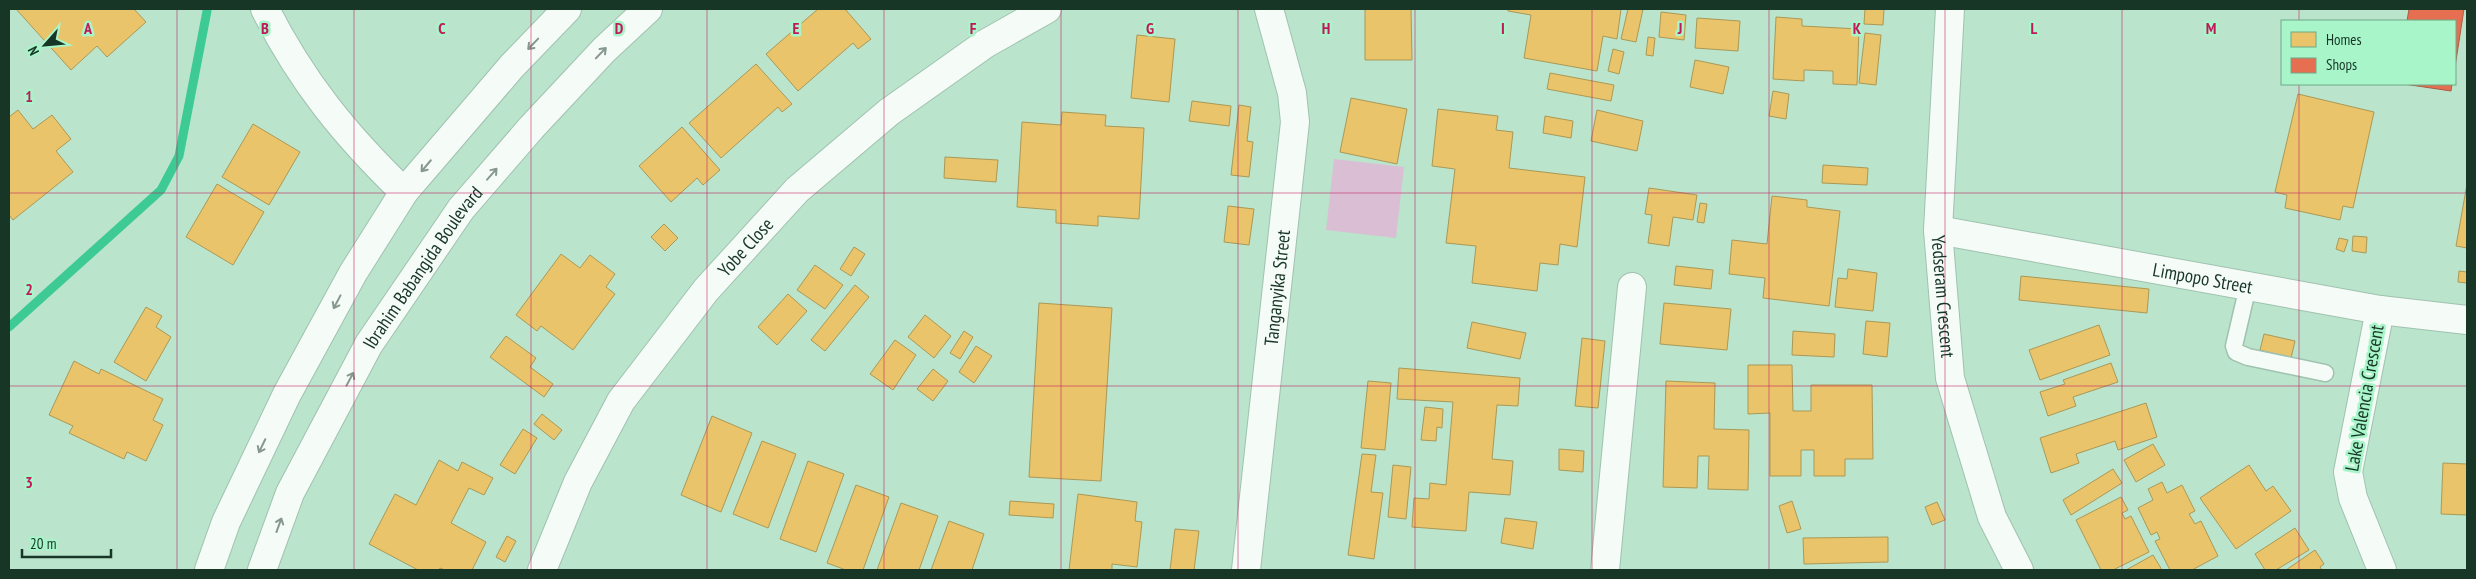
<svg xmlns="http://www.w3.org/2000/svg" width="2476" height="579" font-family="'PT Sans Narrow',sans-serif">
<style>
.green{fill:#dabfd4}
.homes{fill:#e9c46a;stroke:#aa9956}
.shops{fill:#e76f51;stroke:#a95e44}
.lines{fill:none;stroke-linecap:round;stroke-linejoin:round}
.stream{stroke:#3eca94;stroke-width:9}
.lane-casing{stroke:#a0c2af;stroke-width:19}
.street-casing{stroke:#a0c2af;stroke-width:30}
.secondary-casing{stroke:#a0c2af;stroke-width:30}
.lane{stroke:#f5fbf7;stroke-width:16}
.street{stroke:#f5fbf7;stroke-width:28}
.secondary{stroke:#f5fbf7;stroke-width:28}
.oneway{stroke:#86988e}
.grid{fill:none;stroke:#c2185b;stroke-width:1;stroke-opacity:0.55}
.labels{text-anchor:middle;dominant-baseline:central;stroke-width:5;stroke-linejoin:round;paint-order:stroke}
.street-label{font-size:19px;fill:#173626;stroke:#a9f5ca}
.grid-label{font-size:16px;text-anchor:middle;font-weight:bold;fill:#c2185b;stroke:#a9f5ca;stroke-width:5;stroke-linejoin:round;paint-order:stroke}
</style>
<rect width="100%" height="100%" fill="#bae4cc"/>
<polygon class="green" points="1334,159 1404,167 1396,238 1326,230"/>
<g class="homes">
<polygon points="16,9 134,9 146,22 107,57 97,46 71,70"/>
<polygon points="818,9 845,9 871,39 858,49 853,43 798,91 766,54"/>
<polygon points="1365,9 1411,9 1412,60 1365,60"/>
<polygon points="1508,9 1621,9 1617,39 1603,36 1597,71 1524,58 1531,15 1508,11"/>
<polygon points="1628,9 1643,9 1636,42 1621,39"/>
<polygon points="1865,9 1884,9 1883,25 1864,24"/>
<polygon points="1661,12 1686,15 1684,40 1659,37"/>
<polygon points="1776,17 1802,19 1802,26 1859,29 1857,85 1833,84 1833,71 1804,70 1804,81 1773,79"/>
<polygon points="1697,18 1740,21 1738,51 1695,48"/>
<polygon points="1865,33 1881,35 1876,85 1859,83"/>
<polygon points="1137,35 1175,39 1169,102 1131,98"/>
<polygon points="1648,37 1655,38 1653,56 1646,55"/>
<polygon points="1613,49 1624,52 1619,74 1608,71"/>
<polygon points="1695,60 1729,67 1723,94 1690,87"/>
<polygon points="756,64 792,104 782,112 778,107 721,158 689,123"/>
<polygon points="1550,73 1614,85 1611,101 1547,89"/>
<polygon points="1773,91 1789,94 1786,119 1769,116"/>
<polygon points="2298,94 2374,112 2353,208 2343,206 2340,220 2285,208 2287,195 2275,192"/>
<polygon points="1351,98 1407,109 1397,164 1340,152"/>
<polygon points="1192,101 1231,106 1229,126 1189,121"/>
<polygon points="1239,105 1251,107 1247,141 1253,142 1249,177 1231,175"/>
<polygon points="1438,109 1498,116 1496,130 1513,132 1509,168 1585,177 1577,247 1560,244 1558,265 1540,263 1537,291 1472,283 1476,246 1446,243 1455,169 1432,166"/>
<polygon points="18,110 33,129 52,115 71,139 56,151 73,172 13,220 9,215 9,117"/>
<polygon points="1597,110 1643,121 1637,151 1591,141"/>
<polygon points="1062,112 1106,115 1105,126 1144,128 1139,219 1098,216 1098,226 1056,223 1056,210 1017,207 1022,122 1061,125"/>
<polygon points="1545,116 1573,121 1571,138 1543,133"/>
<polygon points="253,124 300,152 269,205 222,177"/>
<polygon points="682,127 720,170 703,185 697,178 671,202 639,166"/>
<polygon points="945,157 998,160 996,182 944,178"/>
<polygon points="1823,165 1868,168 1867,185 1822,183"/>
<polygon points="217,184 264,212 233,265 186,237"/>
<polygon points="2467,184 2467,248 2456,246"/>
<polygon points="1649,188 1697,195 1693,220 1673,217 1669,246 1648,243 1652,215 1645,214"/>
<polygon points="1772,196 1807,200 1807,207 1840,211 1829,306 1763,298 1765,278 1729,274 1732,240 1767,244"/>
<polygon points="1700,203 1707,204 1704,223 1697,222"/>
<polygon points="1228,206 1254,209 1249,245 1224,242"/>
<polygon points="664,224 678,238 665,251 651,237"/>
<polygon points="2353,236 2367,237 2366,253 2352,251"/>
<polygon points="2339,238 2348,240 2344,252 2336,249"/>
<polygon points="854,247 865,254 851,276 840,269"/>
<polygon points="561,254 580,268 590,255 615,274 606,287 615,294 573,350 541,326 537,331 516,315"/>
<polygon points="815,265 843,285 825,309 797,290"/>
<polygon points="1676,266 1713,270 1711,289 1674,285"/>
<polygon points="1848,269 1877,273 1873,311 1835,307 1838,278 1847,279"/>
<polygon points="2459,271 2467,272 2467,283 2458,282"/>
<polygon points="2021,276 2149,289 2147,313 2019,300"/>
<polygon points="855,285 869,297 825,351 811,340"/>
<polygon points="788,294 807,311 777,345 758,327"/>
<polygon points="1039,303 1112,308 1101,481 1029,477"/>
<polygon points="1664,303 1731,309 1727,350 1660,344"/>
<polygon points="146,307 162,316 156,327 171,337 146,381 114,362"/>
<polygon points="925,315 951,336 934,358 908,337"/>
<polygon points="1866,321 1890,323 1887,357 1863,354"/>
<polygon points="1472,322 1526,333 1520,359 1467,348"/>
<polygon points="2099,325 2110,355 2040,380 2029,350"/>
<polygon points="964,331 973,337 960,359 950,353"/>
<polygon points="1793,331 1835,334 1834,357 1792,355"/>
<polygon points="2264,334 2295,341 2291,358 2260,350"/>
<polygon points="506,336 536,358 530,367 553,384 544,397 490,357"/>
<polygon points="1582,338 1605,341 1598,408 1575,406"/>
<polygon points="895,340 916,355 893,390 870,374"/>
<polygon points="976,346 992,356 974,383 959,372"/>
<polygon points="74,361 99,374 101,369 163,399 153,420 163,425 146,461 127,452 124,459 69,433 73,426 49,415"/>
<polygon points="2111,363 2118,382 2073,397 2076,406 2048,416 2040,392 2065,384 2063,380"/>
<polygon points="1748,365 1792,365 1793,411 1811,411 1811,385 1872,385 1873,459 1845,459 1845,476 1814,476 1814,450 1801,450 1801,476 1770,476 1770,413 1748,414"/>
<polygon points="1399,368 1520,378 1518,406 1497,405 1492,459 1513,461 1510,495 1469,492 1466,531 1412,527 1414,498 1429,499 1430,483 1446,485 1453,402 1397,399"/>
<polygon points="933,369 948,381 933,401 917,389"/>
<polygon points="1368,381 1391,383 1385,450 1361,448"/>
<polygon points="1666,381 1715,383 1714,429 1749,430 1748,490 1708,489 1709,456 1698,456 1697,488 1663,487"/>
<polygon points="2146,403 2157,437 2118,450 2115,441 2076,454 2079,463 2051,473 2040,438"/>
<polygon points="1425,407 1443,409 1442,428 1437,427 1436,441 1421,440"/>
<polygon points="542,414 562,430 554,440 534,424"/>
<polygon points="712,416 752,433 721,512 681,495"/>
<polygon points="523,429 537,438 515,474 500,465"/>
<polygon points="762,441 796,454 768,528 733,514"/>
<polygon points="2153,444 2165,465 2136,482 2124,460"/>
<polygon points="1559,449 1584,451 1583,472 1559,470"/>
<polygon points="1362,454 1376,455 1371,492 1383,493 1374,559 1348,555"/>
<polygon points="439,460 458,471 462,462 493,478 484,495 469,488 451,523 486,542 472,570 445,570 440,568 439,570 418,570 369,544 395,494 416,505"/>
<polygon points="808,461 844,474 816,552 780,539"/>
<polygon points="2443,463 2467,464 2467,515 2441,514"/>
<polygon points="1393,465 1411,467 1406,519 1388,517"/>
<polygon points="2249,465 2266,491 2273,486 2291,511 2236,549 2200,498"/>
<polygon points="2113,469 2122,483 2071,515 2063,500"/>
<polygon points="2162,482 2167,493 2182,485 2195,511 2189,514 2195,524 2201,521 2218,556 2192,570 2170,570 2155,541 2160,539 2157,532 2151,535 2138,508 2153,500 2148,489"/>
<polygon points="856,485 889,497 863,570 846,570 827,563"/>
<polygon points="1078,494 1137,502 1135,521 1142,522 1137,567 1112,564 1112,570 1069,570"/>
<polygon points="2121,497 2128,510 2122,513 2125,519 2131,516 2149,552 2113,570 2101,570 2076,520"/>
<polygon points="1010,501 1054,504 1053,518 1009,515"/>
<polygon points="1792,501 1801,529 1787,533 1779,506"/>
<polygon points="1937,502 1945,520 1932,525 1925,507"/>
<polygon points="901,503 938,516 919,570 877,570"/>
<polygon points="1505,518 1537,522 1533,549 1501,543"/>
<polygon points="949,521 984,534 972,570 931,570"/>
<polygon points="2295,528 2309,550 2276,570 2265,570 2255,554"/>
<polygon points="1175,529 1199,531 1194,570 1170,570"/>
<polygon points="507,536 516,541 505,562 496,557"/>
<polygon points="1888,537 1888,562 1804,564 1803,538"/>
<polygon points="2315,550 2324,564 2320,567 2322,570 2286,570"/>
<polygon points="2153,555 2162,570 2126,570"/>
</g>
<g class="shops">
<polygon points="2409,9 2464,9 2455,67 2455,21 2407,21"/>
<polygon points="2404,84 2452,84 2451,91"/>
</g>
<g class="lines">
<polyline class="stream" points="9,327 161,190 179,156 207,11"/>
<g class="lane-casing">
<polyline id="lane" points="2248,286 2234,346 2236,352 2248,357 2325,373"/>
</g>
<g class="street-casing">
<g id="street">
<path d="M265,9C302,82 345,135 404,192"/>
<path id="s1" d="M1950,9L1938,230L1950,378L1992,517L2019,570"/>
<path id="s2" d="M1938,230L2380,310L2467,320"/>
<polyline points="2380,310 2348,472 2353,498 2382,570"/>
<path id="s3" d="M542,570L578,482L621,401L706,290L797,190L889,112L985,44L1047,9"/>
<path id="s4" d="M1246,570L1295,122L1292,93L1269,9"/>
<polyline points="1605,570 1632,287"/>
</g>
</g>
<g class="secondary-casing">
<g id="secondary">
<polyline points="209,570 226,522 287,394 353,273 404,192 512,66 567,9"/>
<path id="s5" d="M262,570L290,493L369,344L461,209L531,128L604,50L648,9"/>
</g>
</g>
<use href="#lane" class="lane"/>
<use href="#street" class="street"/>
<use href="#secondary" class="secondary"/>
</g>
<defs><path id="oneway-shaft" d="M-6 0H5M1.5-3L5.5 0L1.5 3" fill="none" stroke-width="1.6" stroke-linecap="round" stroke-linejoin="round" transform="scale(1.25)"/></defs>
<g class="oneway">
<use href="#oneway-shaft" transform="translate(533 44) rotate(134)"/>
<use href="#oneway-shaft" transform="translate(601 53) rotate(-46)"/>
<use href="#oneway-shaft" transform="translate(426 166) rotate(130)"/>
<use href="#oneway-shaft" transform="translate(492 174) rotate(-49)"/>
<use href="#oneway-shaft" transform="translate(337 302) rotate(118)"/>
<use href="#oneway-shaft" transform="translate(350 379) rotate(-62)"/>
<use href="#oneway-shaft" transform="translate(262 446) rotate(116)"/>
<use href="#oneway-shaft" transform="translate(279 525) rotate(-70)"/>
</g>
<path class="grid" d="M177,9V570M354,9V570M531,9V570M707,9V570M884,9V570M1061,9V570M1238,9V570M1415,9V570M1592,9V570M1769,9V570M1945,9V570M2122,9V570M2299,9V21M2299,84V570M9,193H2467M9,386H2467"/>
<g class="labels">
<g class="street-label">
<text stroke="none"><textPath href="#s3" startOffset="385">Yobe Close</textPath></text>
<text stroke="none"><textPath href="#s5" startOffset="344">Ibrahim Babangida Boulevard</textPath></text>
<text stroke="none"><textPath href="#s2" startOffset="269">Limpopo Street</textPath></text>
<text stroke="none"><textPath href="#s4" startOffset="284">Tanganyika Street</textPath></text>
<text stroke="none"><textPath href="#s1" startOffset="288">Yedseram Crescent</textPath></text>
<text transform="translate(2364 398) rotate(-80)">Lake Valencia Crescent</text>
</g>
</g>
<g class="grid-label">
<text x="88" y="34">A</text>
<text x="265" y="34">B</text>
<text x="442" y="34">C</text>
<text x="619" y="34">D</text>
<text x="796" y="34">E</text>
<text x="973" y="34">F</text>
<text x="1150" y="34">G</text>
<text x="1326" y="34">H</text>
<text x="1503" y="34">I</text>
<text x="1680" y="34">J</text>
<text x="1857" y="34">K</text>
<text x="2034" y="34">L</text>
<text x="2211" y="34">M</text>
<text x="29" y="102">1</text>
<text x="29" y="295">2</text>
<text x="29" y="488">3</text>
</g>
<rect width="2476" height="579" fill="none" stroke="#173626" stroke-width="20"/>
<rect x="2281" y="20" width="175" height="65" fill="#a9f5ca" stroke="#6fa988"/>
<rect x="2291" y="32" width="25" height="15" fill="#e9c46a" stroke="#6fa988"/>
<text x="2326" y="45" font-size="15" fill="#173626">Homes</text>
<rect x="2291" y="58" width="25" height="15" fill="#e76f51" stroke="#6fa988"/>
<text x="2326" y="70" font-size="15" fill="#173626">Shops</text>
<g transform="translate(45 45) rotate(243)" stroke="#a9f5ca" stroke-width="4" paint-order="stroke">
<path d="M0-4L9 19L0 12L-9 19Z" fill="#173626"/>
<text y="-8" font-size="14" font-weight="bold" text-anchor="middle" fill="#173626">N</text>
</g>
<path d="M22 549v8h89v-8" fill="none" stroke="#173626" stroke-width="2.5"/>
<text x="30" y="549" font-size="15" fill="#173626" stroke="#a9f5ca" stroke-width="4" paint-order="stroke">20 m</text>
</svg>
